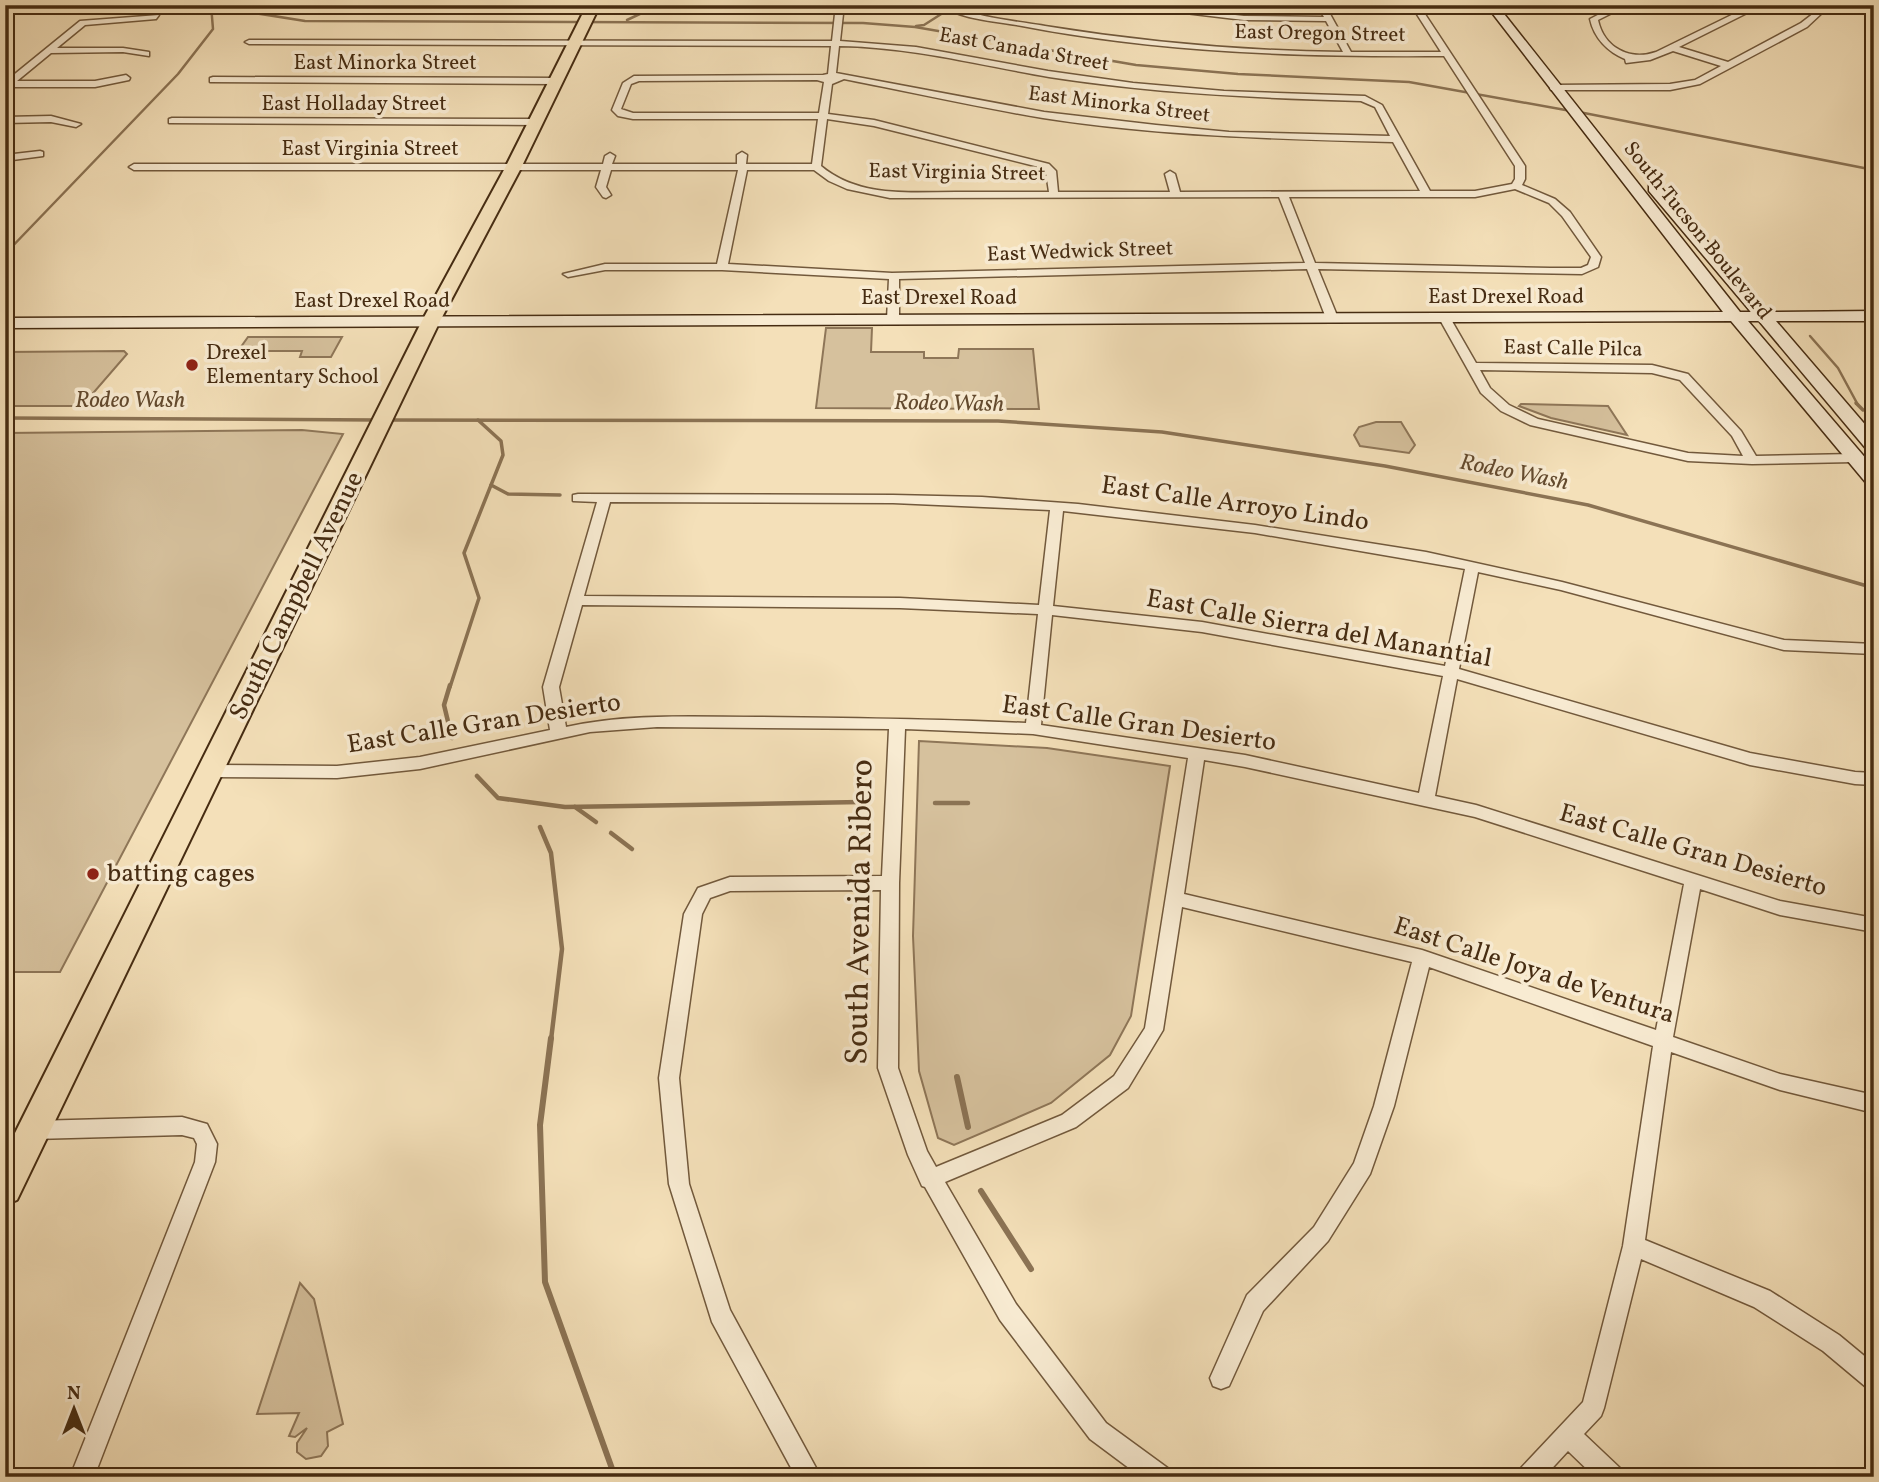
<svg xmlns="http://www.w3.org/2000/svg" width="1879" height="1482" font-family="Vollkorn,serif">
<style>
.green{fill:#d6c19d;stroke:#8e7658;stroke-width:2}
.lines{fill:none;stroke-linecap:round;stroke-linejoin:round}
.stream-far3{stroke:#8b7354;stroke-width:2.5}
.stream-far2{stroke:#8b7354;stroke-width:3.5}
.stream-far1{stroke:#8b7354;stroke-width:4.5}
.stream{stroke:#8b7354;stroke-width:6}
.street-casing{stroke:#72593c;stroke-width:3}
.secondary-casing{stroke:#462c12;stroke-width:3}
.primary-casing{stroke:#462c12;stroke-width:4}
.street{fill:#f8ebd2;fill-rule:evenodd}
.secondary{fill:#f8ebd2;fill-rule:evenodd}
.primary{fill:#f4e0b9;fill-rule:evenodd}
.poi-dot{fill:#8f2418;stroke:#f8ebd2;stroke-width:2.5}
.labels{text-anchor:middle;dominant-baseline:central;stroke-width:7;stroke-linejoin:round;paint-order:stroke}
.far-street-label{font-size:21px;fill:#462c12;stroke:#f8ebd2}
.far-poi-label{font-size:21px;fill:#462c12;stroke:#f8ebd2;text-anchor:start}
.far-water-label{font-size:23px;font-style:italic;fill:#634a2e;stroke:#f8ebd2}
.street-label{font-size:26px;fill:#462c12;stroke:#f8ebd2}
.poi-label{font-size:26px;fill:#462c12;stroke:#f8ebd2;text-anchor:start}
.near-street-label{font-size:32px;fill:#462c12;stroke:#f8ebd2}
</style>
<rect width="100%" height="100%" fill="#f4e0b9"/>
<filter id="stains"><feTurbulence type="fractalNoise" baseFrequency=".00286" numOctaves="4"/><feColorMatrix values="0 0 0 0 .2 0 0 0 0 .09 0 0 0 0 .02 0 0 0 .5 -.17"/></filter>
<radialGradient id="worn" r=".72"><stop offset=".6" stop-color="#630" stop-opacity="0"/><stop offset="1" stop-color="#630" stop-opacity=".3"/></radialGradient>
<g class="green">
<polygon points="826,328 872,328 871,352 924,352 924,358 958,358 959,349 1033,349 1039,409 816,408"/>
<polygon points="248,337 342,337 331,357 300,357 302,351 238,351"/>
<polygon points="124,351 127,354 82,406 5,406 5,352"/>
<polygon points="1521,404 1608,406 1627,435 1551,418 1519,406"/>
<polygon points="1376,422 1401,422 1415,445 1409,453 1360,446 1354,435 1359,427"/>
<polygon points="302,430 343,434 60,972 5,972 5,433"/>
<polygon points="919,741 1047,748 1170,766 1131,1016 1110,1055 1051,1103 954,1145 938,1138 919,1071 913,936"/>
<polygon points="300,1283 314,1299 343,1424 327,1432 328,1446 321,1456 306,1459 297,1452 297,1443 307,1428 295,1437 289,1436 299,1413 257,1414"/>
</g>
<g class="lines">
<g class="stream-far3">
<polyline points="211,6 305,21 863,23 915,27 1136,65 1238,74 1409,82 1571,111"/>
<polyline points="101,10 106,5"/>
<polyline points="627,20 659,5"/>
<polyline points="916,26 924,25 946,11"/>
<polyline points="1579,112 1874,170"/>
<polyline points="5,254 178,74 213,29 211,5"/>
<polyline points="1810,336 1838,368 1858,405"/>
</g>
<g class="stream-far2">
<polyline points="1856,403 1863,410"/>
<polyline points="5,418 376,420"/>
<polyline points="388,420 998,421 1162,432 1385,466 1588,505 1874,588"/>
<polyline points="491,485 508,494 560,495"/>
<polyline points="450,687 479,598 464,553 503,455 501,441 478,420"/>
</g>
<g class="stream-far1">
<polyline points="450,685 444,705 452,738"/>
<polyline points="477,776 498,798 565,807 861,802"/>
<polyline points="935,803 968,803"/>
<polyline points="575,807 596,822"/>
<polyline points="540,827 551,853 562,949 551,1040"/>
<polyline points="611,833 632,849"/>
</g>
<g class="stream">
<polyline points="551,1038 540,1125 545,1282 615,1477"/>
<polyline points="957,1077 968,1127"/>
<polyline points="981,1191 1031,1269"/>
</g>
<g class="street-casing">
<g id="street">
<path d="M836,5H844L840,41L916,47L1048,71L1133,83L1224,91L1365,96L1382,105L1430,191H1475L1512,184L1515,179V166L1444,56C1302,57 1162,53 1022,26C996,21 962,20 940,5H951C979,18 1015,21 1045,26C1144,42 1243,51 1343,52L1326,21L1244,20L1118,5H1146L1244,16L1324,17L1317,5H1325L1351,52H1441L1411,5H1419L1525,166V179L1522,185L1555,199L1570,212L1601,257L1598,267L1582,274L1318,269L1338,318L1332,321L1326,318L1307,269L899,279V319L893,322L887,319L889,279L722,270H605L568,277L563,274L605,264H717L738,170H611L606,187L611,195L606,198L603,197L596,187L601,170H134L129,167L134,164H603L605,156L610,153L615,156L612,164H737V155L742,152L747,155L746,164H812L818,119H633L618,116L612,110L623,83L634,76L823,75L828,74L831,46L249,44L245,42L249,40L832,41ZM839,46C911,47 979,65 1049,77C1152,93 1256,98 1361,101L1375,107L1390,136L1229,132L1156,125L1044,112L836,73ZM844,79C911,92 977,107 1043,118C1159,136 1276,139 1393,142L1420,191L1180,192L1175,174L1170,171L1165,174L1170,192H1058L1056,171L1049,164L874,120L828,114L832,84ZM817,80L824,82L819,113H633L621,109L631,84L639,81ZM827,119L874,126L1043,168L1046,172L1049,192C1018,192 987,192 956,192C910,192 859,198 821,166ZM747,170H814L829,181L847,189L890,198L1279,197L1305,263L892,273L728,264ZM1515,189L1549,203L1562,216L1591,257L1588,265L1581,268H1550L1315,263L1289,197H1475Z"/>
<path d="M1617,5H1628L1598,20C1604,48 1630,61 1656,52L1752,5H1763L1679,47L1728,62L1801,23L1814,13L1809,5H1817L1822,13L1807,27L1700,84L1670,90H1551L1550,88L1554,85L1670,84L1695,80L1721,66L1673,51L1650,60L1626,63L1625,59C1608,52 1594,38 1590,19Z"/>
<polygon points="159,15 156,19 85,25 57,48 123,48 149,52 149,56 123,52 51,53 17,81 95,81 126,75 130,78 129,80 95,87 11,87 5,90 5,82 80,21"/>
<polygon points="213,77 556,78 560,81 556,84 210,82 210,78"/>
<polygon points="51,116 81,124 76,127 51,122 5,123 5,117"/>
<polygon points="172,118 536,119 541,122 536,125 169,123 169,119"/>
<polygon points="40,151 43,152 43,156 5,161 5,155"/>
<path d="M1441,316H1449L1476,363L1652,365L1688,374L1741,431L1756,456L1854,454L1860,458L1854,462L1752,464L1688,461L1530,425L1501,411L1481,393L1439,318ZM1480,370L1652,373L1680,380L1732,436L1743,456L1688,453L1538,419L1509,405L1490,388Z"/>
<path d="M578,494L893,495L982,497L1078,504L1255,525L1426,552L1562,582L1784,640L1874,644V654L1784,650L1561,590L1478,572L1459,669L1750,753L1855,772L1874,773V785L1855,784L1750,765L1457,679L1435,796L1476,805L1780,901L1874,918V932L1780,915L1700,889L1673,1037L1780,1074L1874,1095V1113L1780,1090L1671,1052L1645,1240L1770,1291L1839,1335L1874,1364V1390L1866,1387L1823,1351L1754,1307L1641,1259L1604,1408L1601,1416L1584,1434L1621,1469L1625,1477H1595L1568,1451L1544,1477H1516L1520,1469L1583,1402L1623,1246L1653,1046L1429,967L1394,1106L1370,1174L1328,1241L1263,1311L1229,1386L1221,1389L1213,1386L1210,1378L1247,1295L1314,1227L1354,1163L1374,1106L1412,962L1182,907L1163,1030L1128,1088L1076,1127L945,1182L1016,1304L1106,1423L1169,1469L1173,1477H1141L1090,1439L1000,1320L925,1187L922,1186L908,1155L878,1068L881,890L730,891L710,898L702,914L679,1078L689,1184L730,1310L821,1477H796L712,1322L669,1184L659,1078L684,914L698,888L730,877L882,876L889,729L657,727L590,732L420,769L337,778L212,777L204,771L212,765L337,766L420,757L550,730L543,687L597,502L573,501V495ZM610,502L893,503L1050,510L1039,605L900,598L584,596ZM1063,511L1255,533L1465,569L1445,666L1202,622L1053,606ZM582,605L900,608L1038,614L1026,723C936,719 847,718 758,717C694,717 629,713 566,727L559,687ZM1052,615L1202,632L1443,676L1419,793L1245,755L1041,725ZM905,729L1033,734L1188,758L1145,1028L1114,1076L1062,1115L936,1167L927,1151L898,1068L899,883ZM1204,760L1245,767L1475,817L1684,884L1656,1030L1422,950L1184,894Z"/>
<polygon points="182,1117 207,1124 217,1144 215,1162 94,1477 70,1477 195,1162 197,1144 194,1138 182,1135 34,1139 27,1136 24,1130 27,1124 34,1121"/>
</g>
</g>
<g class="secondary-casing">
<polygon id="secondary" points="1486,5 1497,5 1740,312 1751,312 1649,191 1649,185 1659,185 1768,312 1874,311 1874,321 1776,321 1874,435 1874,452 1868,451 1759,321 1748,321 1874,468 1874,486 1867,484 1731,321 5,328 5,318 1723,312"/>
</g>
<g class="primary-casing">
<polygon id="primary" points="587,5 600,5 521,168 440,321 17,1200 5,1205 5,1153 422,321 505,168"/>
</g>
<use href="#street" class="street"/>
<use href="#secondary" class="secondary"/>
<use href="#primary" class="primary"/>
</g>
<g class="poi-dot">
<circle cx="192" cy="365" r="7"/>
<circle cx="93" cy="874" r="7"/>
</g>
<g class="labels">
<g class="far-street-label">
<text transform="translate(1320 34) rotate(1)">East Oregon Street</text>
<text transform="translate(1024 50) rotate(10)">East Canada Street</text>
<text x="385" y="63">East Minorka Street</text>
<text x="354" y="104">East Holladay Street</text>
<text transform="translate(1119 105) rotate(7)">East Minorka Street</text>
<text x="370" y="149">East Virginia Street</text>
<text transform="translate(957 173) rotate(1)">East Virginia Street</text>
<text transform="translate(1697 231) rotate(51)">South Tucson Boulevard</text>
<text transform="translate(1080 252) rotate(-2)">East Wedwick Street</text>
<text x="1506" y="297">East Drexel Road</text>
<text x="939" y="298">East Drexel Road</text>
<text x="372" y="301">East Drexel Road</text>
<text transform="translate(1573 349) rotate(1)">East Calle Pilca</text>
</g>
<g class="far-poi-label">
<text x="206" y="353">Drexel<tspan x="206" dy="24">Elementary School</tspan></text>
</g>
<g class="far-water-label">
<text x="130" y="401">Rodeo Wash</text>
<text transform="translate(949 404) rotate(1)">Rodeo Wash</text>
<text transform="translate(1514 473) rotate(11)">Rodeo Wash</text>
</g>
<g class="street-label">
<text transform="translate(1235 504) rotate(8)">East Calle Arroyo Lindo</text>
<text transform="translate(297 596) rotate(-64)">South Campbell Avenue</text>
<text transform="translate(1319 629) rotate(10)">East Calle Sierra del Manantial</text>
<text transform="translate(484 724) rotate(-9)">East Calle Gran Desierto</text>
<text transform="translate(1139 724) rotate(8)">East Calle Gran Desierto</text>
<text transform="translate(1693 851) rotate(16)">East Calle Gran Desierto</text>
<text transform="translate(1534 971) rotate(18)">East Calle Joya de Ventura</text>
</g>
<g class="poi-label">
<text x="107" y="874">batting cages</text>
</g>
<g class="near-street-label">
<text transform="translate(861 912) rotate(-89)">South Avenida Ribero</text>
</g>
</g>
<rect width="1879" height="1482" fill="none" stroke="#f4e0b9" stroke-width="28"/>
<rect x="7" y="7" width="1865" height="1468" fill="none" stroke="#462c12" stroke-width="3.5"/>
<rect x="14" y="14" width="1851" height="1454" fill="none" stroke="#462c12" stroke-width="2"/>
<g transform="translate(74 1409)" stroke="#f8ebd2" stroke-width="5" paint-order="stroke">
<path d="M0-5L12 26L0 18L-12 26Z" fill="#462c12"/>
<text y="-10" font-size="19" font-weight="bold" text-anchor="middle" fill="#462c12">N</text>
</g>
<rect width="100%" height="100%" filter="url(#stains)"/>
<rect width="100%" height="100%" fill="url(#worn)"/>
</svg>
